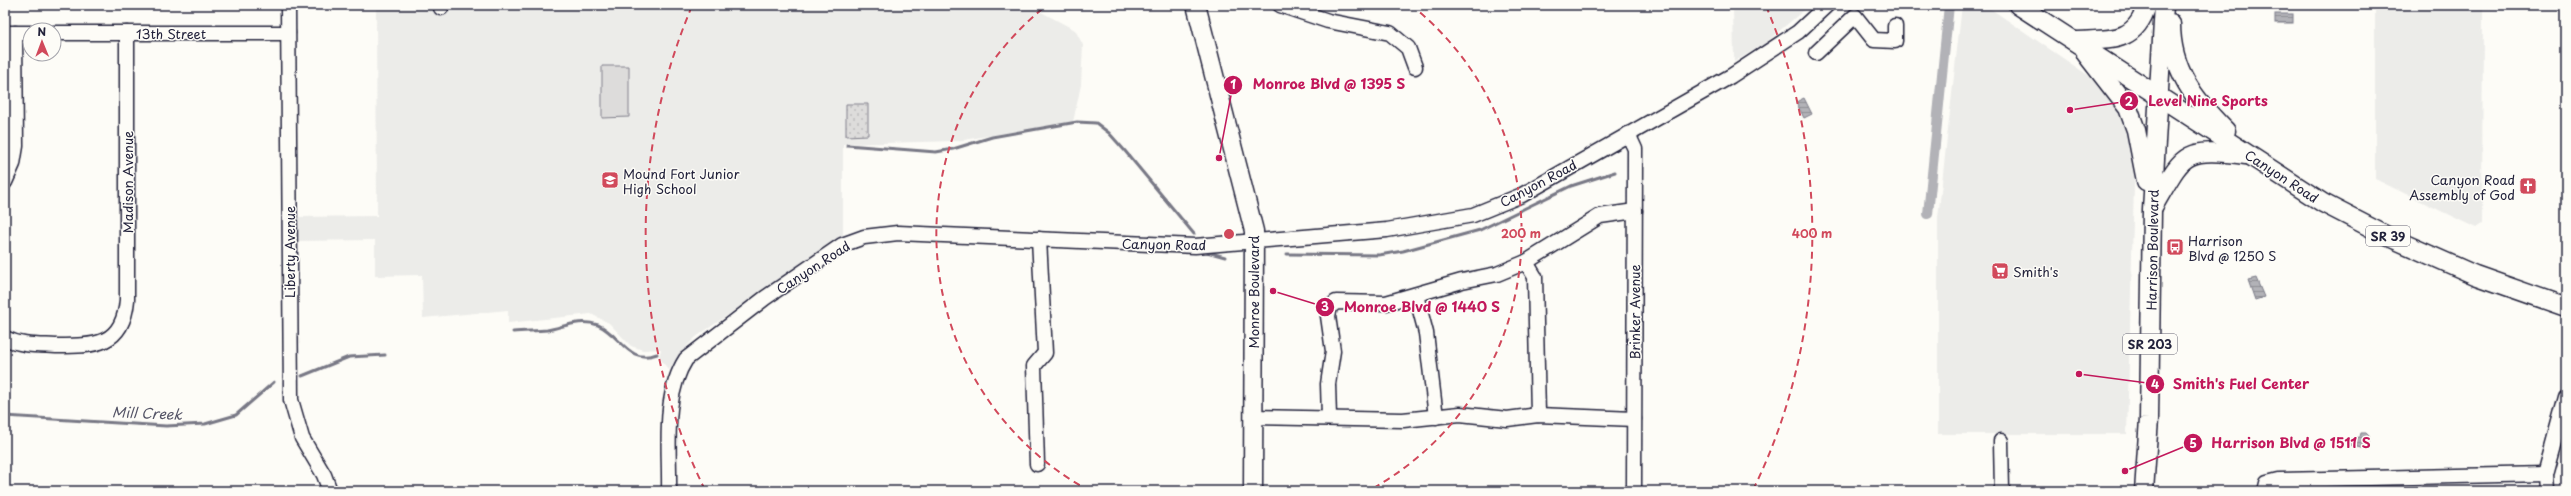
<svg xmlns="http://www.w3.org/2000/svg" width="2571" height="496" font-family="'Playpen Sans',sans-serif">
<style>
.built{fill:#ecece9}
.green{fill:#dddcdb;stroke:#807f8b}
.park{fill:url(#park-dots);stroke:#807f8b}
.water{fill:url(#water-rules);stroke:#787885}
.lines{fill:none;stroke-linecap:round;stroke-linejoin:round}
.stream{stroke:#787885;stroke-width:3}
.canal{stroke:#b2b2b7;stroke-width:10}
.minor-casing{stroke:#22223b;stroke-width:17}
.major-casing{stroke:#22223b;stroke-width:21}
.minor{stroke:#fdfcf7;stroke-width:14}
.major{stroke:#fdfcf7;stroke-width:18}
.ring{fill:none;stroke:#d1495b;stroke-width:2;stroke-dasharray:7 5}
.labels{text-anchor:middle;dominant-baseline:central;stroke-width:3;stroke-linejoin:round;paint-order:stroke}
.shield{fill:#fdfcf7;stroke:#646373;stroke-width:1}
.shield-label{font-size:12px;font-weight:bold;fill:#22223b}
.street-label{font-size:13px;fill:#22223b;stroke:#fdfcf7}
.poi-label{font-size:13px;fill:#22223b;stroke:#fdfcf7;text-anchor:start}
.water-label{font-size:14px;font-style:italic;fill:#545466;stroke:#fdfcf7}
.centre{fill:#d1495b;stroke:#fdfcf7;stroke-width:2}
.ring-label{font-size:12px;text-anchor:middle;font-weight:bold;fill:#d1495b;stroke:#fdfcf7;stroke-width:3;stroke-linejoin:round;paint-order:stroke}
.leader{fill:none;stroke:#c2185b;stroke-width:1.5}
.callout-dot{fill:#c2185b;stroke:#fdfcf7;stroke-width:1.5}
.mark-label{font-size:12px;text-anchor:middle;font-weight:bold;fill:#fff}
.callout-label{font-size:14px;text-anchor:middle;font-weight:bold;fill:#c2185b;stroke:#fdfcf7;stroke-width:3;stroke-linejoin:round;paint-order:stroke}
</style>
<defs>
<pattern id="park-dots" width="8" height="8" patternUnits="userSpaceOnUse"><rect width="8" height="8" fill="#dddcdb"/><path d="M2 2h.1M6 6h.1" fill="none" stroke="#bdbcbd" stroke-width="1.8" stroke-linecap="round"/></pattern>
<pattern id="water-rules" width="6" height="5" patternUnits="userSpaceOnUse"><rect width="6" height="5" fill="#b2b2b7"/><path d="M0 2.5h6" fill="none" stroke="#909096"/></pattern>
</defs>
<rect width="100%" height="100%" fill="#fdfcf7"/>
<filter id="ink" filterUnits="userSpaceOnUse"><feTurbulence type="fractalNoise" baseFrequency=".025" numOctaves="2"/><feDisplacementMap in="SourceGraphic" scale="8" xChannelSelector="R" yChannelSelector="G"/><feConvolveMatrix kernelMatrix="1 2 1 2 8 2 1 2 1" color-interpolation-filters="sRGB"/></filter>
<g filter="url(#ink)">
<g class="built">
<polygon points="474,5 1028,5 1075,30 1083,45 1081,85 1073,122 957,141 843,144 843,235 696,337 679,354 669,370 659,358 661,349 643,350 631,346 609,323 591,314 508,323 508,310 423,318 422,275 375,276 375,240 295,241 295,217 377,216 376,6"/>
<polygon points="1733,5 1810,5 1764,44 1734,62"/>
<polygon points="1962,5 1985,5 2095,80 2115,97 2135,150 2127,434 1938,434 1938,218"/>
<polygon points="2375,5 2483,5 2482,224 2476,228 2375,179"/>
</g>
<polygon class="green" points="602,66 629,66 629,117 602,118"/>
<polygon class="park" points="868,104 868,135 846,136 846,104"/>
<g class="water">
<rect x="2275" y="14" width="18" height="9"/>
<polygon points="1804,98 1812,114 1804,118 1796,102"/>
<polygon points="2256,278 2264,297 2255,300 2248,280"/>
<polygon points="2360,433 2366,433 2369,436 2369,445 2362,448 2350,445 2350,439 2359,437"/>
</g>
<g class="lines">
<g class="stream">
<polyline points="847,145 936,152 953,149 992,137 1077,122 1096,123 1109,133 1125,151 1194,234"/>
<polyline points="1207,252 1225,257"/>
<polyline points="1287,254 1379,255 1403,251 1480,230 1571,186 1615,172"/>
<path d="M513,332C525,331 536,331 547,330C564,327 580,318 598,325C621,335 628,365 657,354"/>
<polyline points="302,376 349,357 385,355"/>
<polyline points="5,416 166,426 205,424 236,415 274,382"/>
</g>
<polyline class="canal" points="1928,214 1949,5"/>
<g class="minor-casing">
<g id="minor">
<polyline points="288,5 291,400 302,438 324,475 330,491"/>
<polyline points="441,5 441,8"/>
<polyline points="1280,5 1328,21 1390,33 1408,48 1415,67"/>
<polyline points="5,33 30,33"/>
<polyline points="54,33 288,33"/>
<polyline points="1816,53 1855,16 1874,40 1895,41 1895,26"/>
<polyline points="1628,134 1635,149 1634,491"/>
<polyline points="5,182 13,164 16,146 15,33"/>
<polyline points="1526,262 1535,277 1538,415"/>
<polyline points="1416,295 1426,333 1436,417"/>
<path d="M5,338C21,346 38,345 56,346C95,346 123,346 127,300V33"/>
<polyline points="1253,417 1403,420 1460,414 1507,419 1538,415 1634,419"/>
<polyline points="1329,417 1328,384 1333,351 1328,316 1330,307 1336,302 1386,303 1462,281 1497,274 1526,262 1600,216 1635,211"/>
<polyline points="2001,441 2002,491"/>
<polyline points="1037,464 1034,366 1045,353 1039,239"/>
<path d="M669,491C670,449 662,396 686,359L765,298L842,245L864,237L898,233L1195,246L1387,230L1473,215L1522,195L1731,76L1798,32L1827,5"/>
<polyline points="2265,491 2267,483 2279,480 2545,474"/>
<polyline points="2546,491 2545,474 2566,397"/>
</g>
</g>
<g class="major-casing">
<g id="major">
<polyline points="1196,5 1254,231 1253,491"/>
<polyline points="2018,5 2323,203 2389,237 2475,275 2566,307"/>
<path d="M2171,24C2171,70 2194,99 2226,131"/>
<path d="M2075,41C2110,39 2135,44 2147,5"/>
<polyline points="2086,54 2128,108 2136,130 2146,181"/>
<path d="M2153,207C2184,154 2181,147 2246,155"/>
<polyline points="2144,491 2149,419 2152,210 2164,5"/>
</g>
</g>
<use href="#minor" class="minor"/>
<use href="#major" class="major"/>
</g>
</g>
<g class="ring">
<path d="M1090 491A292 292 0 0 1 1047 5M1411 5A292 292 0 0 1 1368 491"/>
<path d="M705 490A583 583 0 0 1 692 6M1766 6A583 583 0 0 1 1753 490"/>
</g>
<defs>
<g id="school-square" transform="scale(0.9)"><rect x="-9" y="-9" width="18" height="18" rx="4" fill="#d1495b" stroke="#fdfcf7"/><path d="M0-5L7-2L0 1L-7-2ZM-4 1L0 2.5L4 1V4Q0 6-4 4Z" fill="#fff"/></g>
<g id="church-square" transform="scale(0.9)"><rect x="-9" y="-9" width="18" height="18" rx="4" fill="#d1495b" stroke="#fdfcf7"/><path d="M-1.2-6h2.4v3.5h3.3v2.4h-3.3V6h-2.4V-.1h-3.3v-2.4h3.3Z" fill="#fff"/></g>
<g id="bus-square" transform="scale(0.9)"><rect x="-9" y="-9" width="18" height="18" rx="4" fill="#d1495b" stroke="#fdfcf7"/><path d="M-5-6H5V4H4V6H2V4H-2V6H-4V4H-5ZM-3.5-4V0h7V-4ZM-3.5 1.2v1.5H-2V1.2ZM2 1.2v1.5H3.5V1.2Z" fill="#fff"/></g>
<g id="supermarket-square" transform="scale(0.9)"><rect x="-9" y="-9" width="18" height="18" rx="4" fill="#d1495b" stroke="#fdfcf7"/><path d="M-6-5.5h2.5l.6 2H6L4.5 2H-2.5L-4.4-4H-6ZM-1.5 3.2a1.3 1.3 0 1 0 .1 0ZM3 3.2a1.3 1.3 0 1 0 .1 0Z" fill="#fff"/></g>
</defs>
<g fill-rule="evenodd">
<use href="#school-square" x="610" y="180"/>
<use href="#church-square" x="2528" y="186"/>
<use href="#bus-square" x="2175" y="247"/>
<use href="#supermarket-square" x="2000" y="271"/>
</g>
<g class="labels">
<g class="shield">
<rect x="2366" y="226" width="44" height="20" rx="3"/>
<rect x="2123" y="334" width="54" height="20" rx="3"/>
</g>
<g class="shield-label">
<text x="2388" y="236">SR 39</text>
<text x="2150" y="344">SR 203</text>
</g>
<g class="street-label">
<text x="171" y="33">13th Street</text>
<text transform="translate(2282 176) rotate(33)">Canyon Road</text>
<text transform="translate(127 182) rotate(-90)">Madison Avenue</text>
<text transform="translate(1538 183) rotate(-28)">Canyon Road</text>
<text transform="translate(1164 244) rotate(1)">Canyon Road</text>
<text transform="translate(2152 250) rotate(-89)">Harrison Boulevard</text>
<text transform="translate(289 252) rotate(-90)">Liberty Avenue</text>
<text transform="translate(813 267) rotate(-33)">Canyon Road</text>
<text transform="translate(1253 292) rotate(-90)">Monroe Boulevard</text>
<text transform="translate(1634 312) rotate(-90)">Brinker Avenue</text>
</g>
<g class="poi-label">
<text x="623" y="173">Mound Fort Junior<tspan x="623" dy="15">High School</tspan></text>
<text x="2515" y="179" text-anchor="end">Canyon Road<tspan x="2515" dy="15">Assembly of God</tspan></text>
<text x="2188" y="240">Harrison<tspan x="2188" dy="15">Blvd @ 1250 S</tspan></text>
<text x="2013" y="271">Smith's</text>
</g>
<g class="water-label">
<text transform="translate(147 413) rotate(2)">Mill Creek</text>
</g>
</g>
<circle cx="1229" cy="234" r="6" class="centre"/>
<g class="ring-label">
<text x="1521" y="238">200 m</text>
<text x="1812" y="238">400 m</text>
</g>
<path class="leader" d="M1219 158L1233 85M2070 110L2129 101M1273 291L1325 307M2079 374L2155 384M2125 471L2193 443"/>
<g class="callout-dot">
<circle cx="1219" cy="158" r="4"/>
<circle cx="2070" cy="110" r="4"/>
<circle cx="1273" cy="291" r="4"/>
<circle cx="2079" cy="374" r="4"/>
<circle cx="2125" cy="471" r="4"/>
<circle cx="1233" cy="85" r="10"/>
<circle cx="2129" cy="101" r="10"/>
<circle cx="1325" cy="307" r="10"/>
<circle cx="2155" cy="384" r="10"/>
<circle cx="2193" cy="443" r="10"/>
</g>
<g class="mark-label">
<text x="1233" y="89">1</text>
<text x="2129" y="106">2</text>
<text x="1325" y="311">3</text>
<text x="2155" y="389">4</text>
<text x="2193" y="448">5</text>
</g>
<g class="callout-label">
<text x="1329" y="89">Monroe Blvd @ 1395 S</text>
<text x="2208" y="106">Level Nine Sports</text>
<text x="1422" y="312">Monroe Blvd @ 1440 S</text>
<text x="2241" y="389">Smith's Fuel Center</text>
<text x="2291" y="448">Harrison Blvd @ 1511 S</text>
</g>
<rect width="2571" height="496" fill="none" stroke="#fdfcf7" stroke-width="20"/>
<rect x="10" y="10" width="2551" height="476" fill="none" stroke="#22223b" stroke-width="1.5" filter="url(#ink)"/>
<g transform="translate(42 42) rotate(359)"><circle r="19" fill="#fdfcf7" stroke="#a5a5ac"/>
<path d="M0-3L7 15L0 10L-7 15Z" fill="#d1495b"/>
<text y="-6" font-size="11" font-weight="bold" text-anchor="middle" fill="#22223b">N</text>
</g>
</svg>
